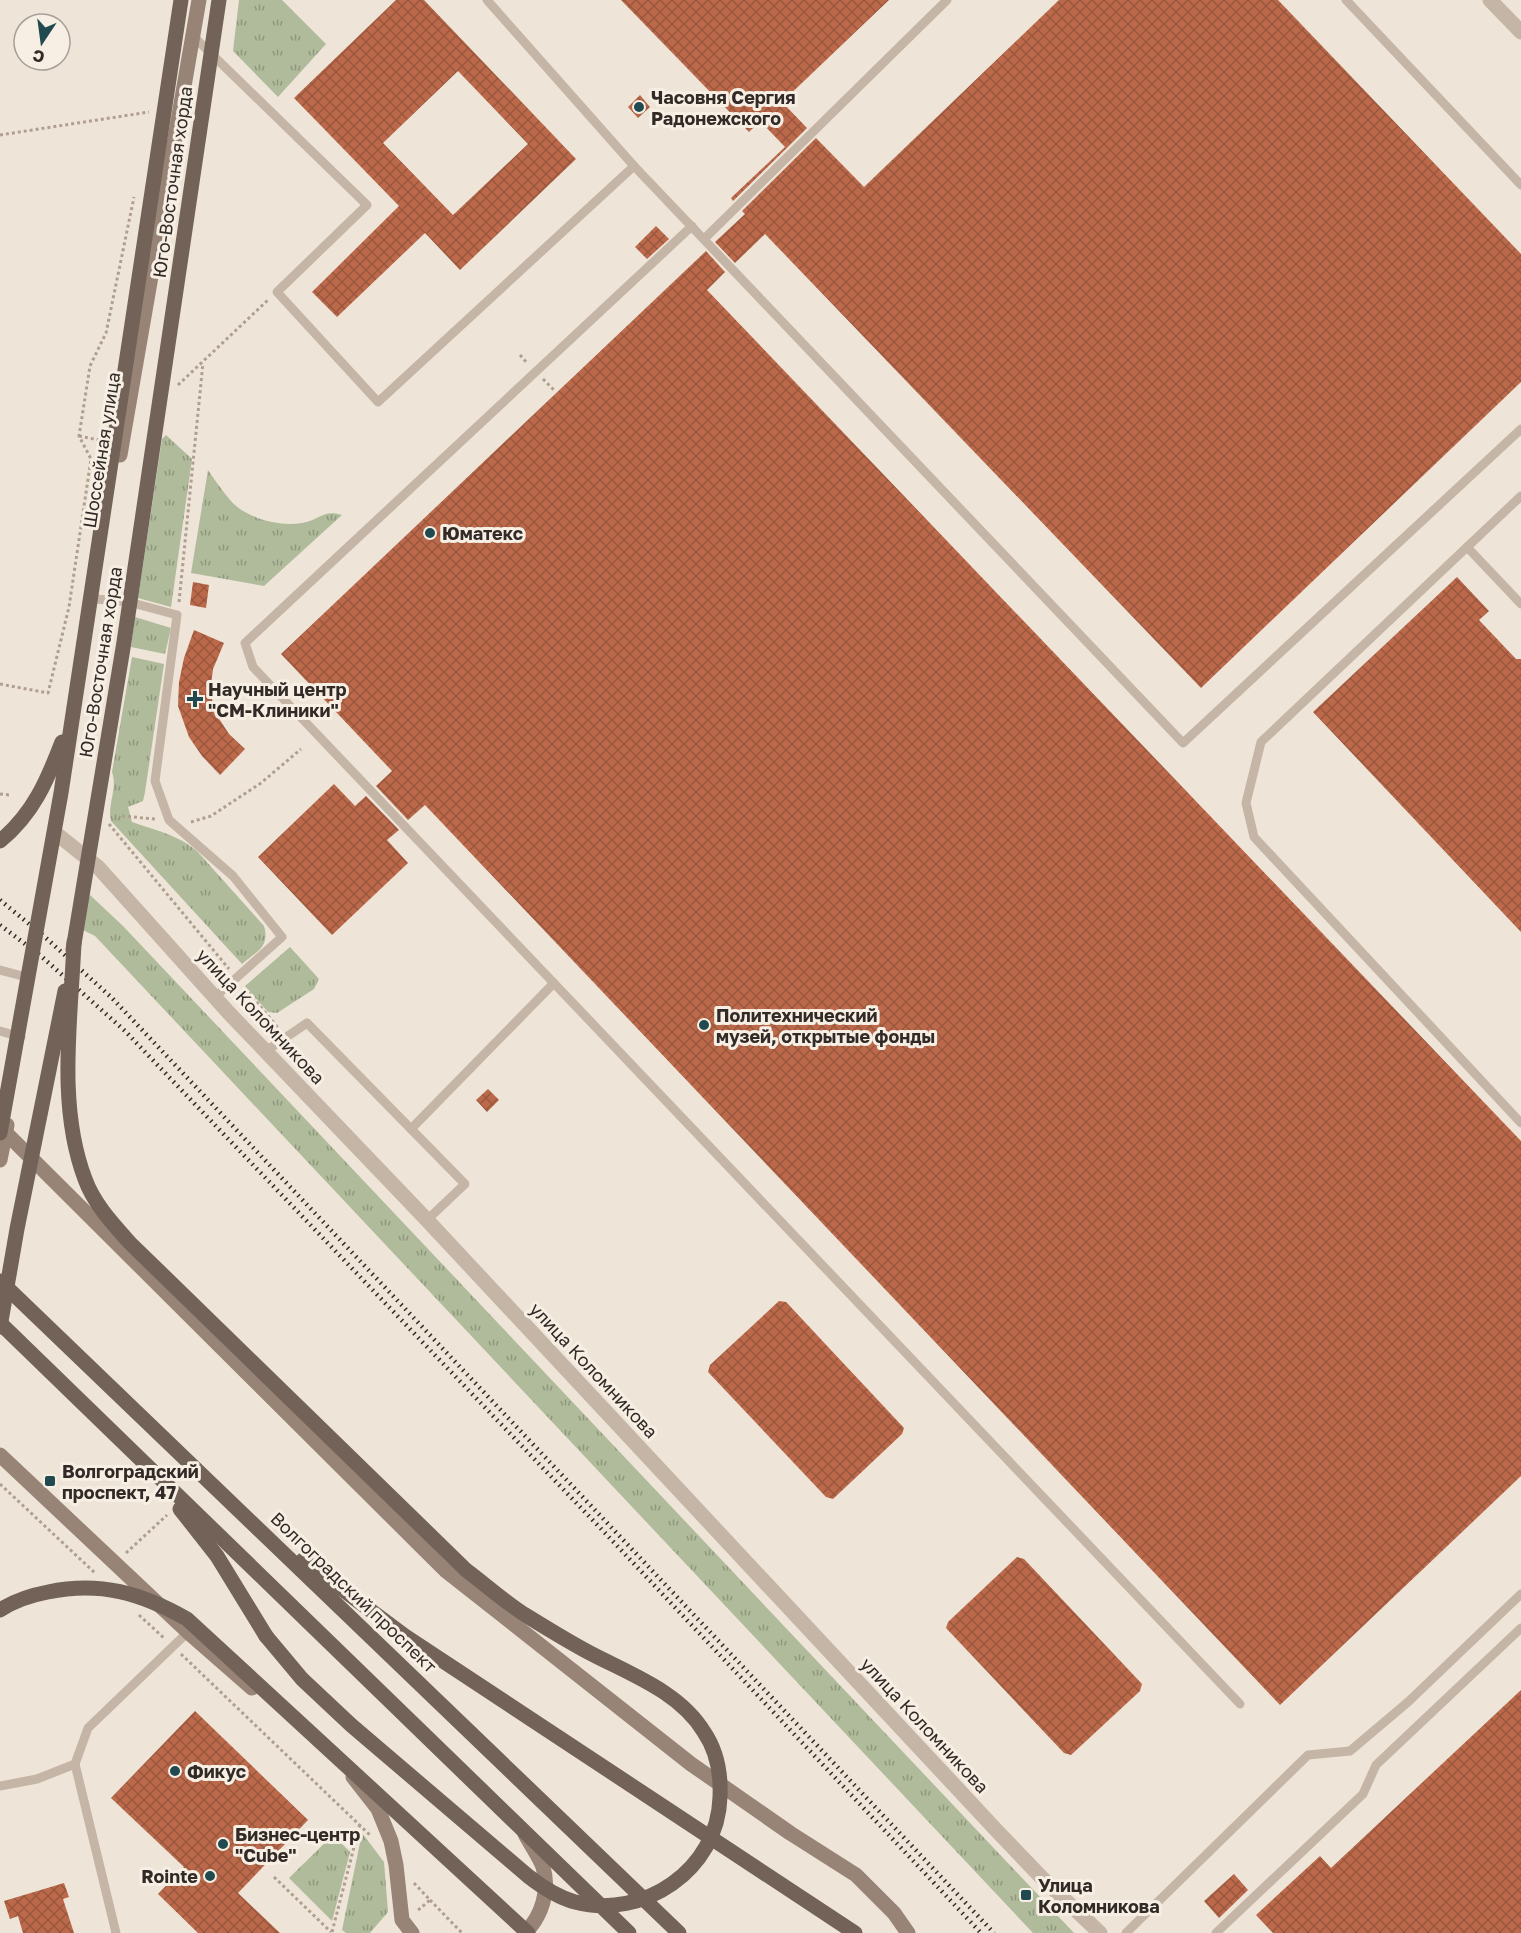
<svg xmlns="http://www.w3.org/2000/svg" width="1521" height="1933" font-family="'Golos Text',sans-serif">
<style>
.grass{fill:url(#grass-tufts)}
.building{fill:url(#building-cross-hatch);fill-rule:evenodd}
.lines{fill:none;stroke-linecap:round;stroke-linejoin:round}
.path{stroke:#b09f90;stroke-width:3;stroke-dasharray:3 3;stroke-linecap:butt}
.lane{stroke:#c5b5a6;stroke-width:9}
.street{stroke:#c5b5a6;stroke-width:15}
.secondary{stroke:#988477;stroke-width:15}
.primary{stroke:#726258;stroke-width:15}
.rail{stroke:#322a26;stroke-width:4.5;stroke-dasharray:1.5 4.5;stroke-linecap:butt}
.primary-bridge{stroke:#726258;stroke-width:15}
.poi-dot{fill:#204a4f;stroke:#f7efe4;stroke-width:2}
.labels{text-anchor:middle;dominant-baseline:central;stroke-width:6;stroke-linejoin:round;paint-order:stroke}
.poi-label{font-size:18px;font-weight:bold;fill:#322a26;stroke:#f7efe4;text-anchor:start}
.street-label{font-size:18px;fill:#322a26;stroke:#f7efe4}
</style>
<defs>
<pattern id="grass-tufts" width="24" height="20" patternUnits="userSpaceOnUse" patternTransform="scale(1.5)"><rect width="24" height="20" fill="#afbb9a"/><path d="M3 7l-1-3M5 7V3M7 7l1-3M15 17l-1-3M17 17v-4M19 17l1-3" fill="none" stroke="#8f987d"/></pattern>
<pattern id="building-cross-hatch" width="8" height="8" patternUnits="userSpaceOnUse" patternTransform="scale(1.5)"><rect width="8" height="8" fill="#bb694a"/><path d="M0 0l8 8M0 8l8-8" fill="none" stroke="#99573d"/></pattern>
</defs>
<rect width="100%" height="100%" fill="#eee5d8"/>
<g class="grass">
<polygon points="239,0 282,0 326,44 278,97 233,51"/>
<polygon points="166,435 192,459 171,607 138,598 162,439"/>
<path d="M208,470C215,480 222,491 231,501C246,518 279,527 302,523C318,521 323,509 342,515L264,586L191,573Z"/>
<polygon points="135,617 171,628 165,654 131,647"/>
<path d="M132,657L164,664L145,792L143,801L128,807L132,822C155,830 178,835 197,851L264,926C270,947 257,951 242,964L111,821C107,805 118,788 112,772Z"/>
<polygon points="90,895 123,926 1074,1933 1033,1933 95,936 79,928"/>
<polygon points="290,947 319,979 314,989 277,1013 268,1012 245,986"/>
<polygon points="362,1833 384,1862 388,1912 370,1933 346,1933 342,1930"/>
<polygon points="333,1835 350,1852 332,1921 289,1878"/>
</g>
<g class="building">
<path d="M396,0H424L576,159L460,270L425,233L337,317L312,292L399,206L294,98ZM458,71L528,144L453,215L383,143Z"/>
<polygon points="621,0 889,0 782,102 807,128 733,201 731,198 785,147 760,121 749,132"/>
<polygon points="1059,0 1278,0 1521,254 1521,382 1201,688 765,234 735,263 715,242 745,214 742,211 816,138 864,187"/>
<polygon points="640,95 650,107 638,118 628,107"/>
<polygon points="656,226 669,239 647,259 635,247"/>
<polygon points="706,251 725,272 707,290 1521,1141 1521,1476 1280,1705 425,805 408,820 376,786 392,771 281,654"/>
<polygon points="1457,577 1489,611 1479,620 1516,659 1521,659 1521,932 1313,712"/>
<polygon points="193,582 209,585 206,608 190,605"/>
<polygon points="194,630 224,643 213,669 210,692 216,714 229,734 245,749 220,775 202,756 189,737 178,706 179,682 184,658"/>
<polygon points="334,784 355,806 366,796 399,830 387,840 408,863 332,935 258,857"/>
<polygon points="488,1089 499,1100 487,1112 476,1100"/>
<polygon points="779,1301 786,1302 904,1428 902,1434 833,1499 826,1497 708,1372 710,1365"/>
<polygon points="1017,1557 1024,1559 1142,1684 1140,1691 1071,1755 1064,1753 946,1628 948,1622"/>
<polygon points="1521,1690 1521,1933 1273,1933 1256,1915 1320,1856 1331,1868"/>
<polygon points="195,1711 308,1820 238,1893 280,1933 198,1933 158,1894 184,1867 111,1798"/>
<polygon points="1234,1874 1248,1890 1219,1918 1204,1901"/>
<polygon points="64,1883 69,1897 63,1899 74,1933 23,1933 18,1916 10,1919 4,1901"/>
</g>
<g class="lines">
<g class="path">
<polyline points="0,135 149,112"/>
<polyline points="520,355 528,364"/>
<polyline points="543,379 555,391"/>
<polyline points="178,385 269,299"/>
<polyline points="79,436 99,440"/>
<polyline points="179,602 203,363"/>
<polyline points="0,684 48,693 69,607 91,459 79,436 90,366 106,333 134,197"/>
<polyline points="0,794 10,795"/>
<polyline points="122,816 155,819"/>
<polyline points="191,822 211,816 261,783 301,749"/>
<polyline points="109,824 229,969"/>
<polyline points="245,988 279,1029"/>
<polyline points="0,1484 95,1573"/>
<polyline points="126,1553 167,1515"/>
<polyline points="139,1615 165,1639"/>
<polyline points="181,1654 371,1836"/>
<polyline points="274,1877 331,1932"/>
<polyline points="414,1883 430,1900 416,1912"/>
<polyline points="430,1900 462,1933"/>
<polyline points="332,1932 360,1824"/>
</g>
<g class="lane">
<polyline points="487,0 634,166 1183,743 1521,429"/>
<polyline points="1346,0 1521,185"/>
<polyline points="193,36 367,205 277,292 378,402 634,166"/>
<polyline points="692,226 245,643 253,667 1240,1704"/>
<polyline points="704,239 947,0"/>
<polyline points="1521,496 1261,742 1246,803 1254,837 1521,1123"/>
<polyline points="1467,547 1521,604"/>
<polyline points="96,599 129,602 177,615 155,781 169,820 233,876 282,937 215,997"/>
<polyline points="0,970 30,978"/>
<polyline points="0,1031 21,1037"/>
<polyline points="266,1051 307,1023 465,1184 427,1220"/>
<polyline points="411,1129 554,983"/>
<polyline points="0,1786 37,1779 75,1764"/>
<polyline points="116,1933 75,1764 88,1728 188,1632"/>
<polyline points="1126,1933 1308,1755 1350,1751 1408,1702 1521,1594"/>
<polyline points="1216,1933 1363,1794 1376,1765 1521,1628"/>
</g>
<g class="street">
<polyline points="1490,0 1521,32"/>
<polyline points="58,835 98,867 228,1012 427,1220 998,1832 1043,1879 1100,1933"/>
</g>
<g class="secondary">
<polyline points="120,455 199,0"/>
<polyline points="5,1132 445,1570 691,1764 790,1833 856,1875 894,1913 908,1933"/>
<polyline points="0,1160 7,1125"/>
<polyline points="0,1455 188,1632 252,1688"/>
<polyline points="353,1777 378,1809 391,1841 396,1865 402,1920 412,1933"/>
<path d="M525,1834C530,1844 539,1856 543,1867C550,1890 542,1916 525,1933"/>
</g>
<g class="primary">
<polyline points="0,1281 679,1933"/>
<polyline points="0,1323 629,1933"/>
<polyline points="180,1509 217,1556 266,1636"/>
<polyline points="303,1560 405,1636 855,1933"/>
</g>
<g class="rail">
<polyline points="0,900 46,938 112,998 994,1933"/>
<polyline points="0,925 41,956 125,1031 606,1534 981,1933"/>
</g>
<g class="primary-bridge">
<path d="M0,841C33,814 47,781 62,742"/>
<path d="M74,942C71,1019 57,1105 85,1179C94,1204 113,1224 130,1243L466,1570C486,1585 506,1603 527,1616C548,1629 569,1642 590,1653C630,1674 680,1692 704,1732C717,1751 721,1775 720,1797C718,1870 643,1920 575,1902C557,1897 542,1887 528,1876L351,1725L302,1679L266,1636"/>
<polyline points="73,950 124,642 219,0"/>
<polyline points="0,1133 61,793 181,0"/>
<polyline points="0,1327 17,1229 65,991"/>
<path d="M0,1610C14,1601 32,1595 48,1592C100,1581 141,1593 187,1619L528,1933"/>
</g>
</g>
<g class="poi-dot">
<circle cx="639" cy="107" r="6"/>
<circle cx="430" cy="533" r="6"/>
<path d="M192 690h6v6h6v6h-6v6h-6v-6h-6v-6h6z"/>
<circle cx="704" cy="1025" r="6"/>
<rect x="44" y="1475" width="12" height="12" rx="3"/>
<circle cx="175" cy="1771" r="6"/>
<circle cx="223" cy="1844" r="6"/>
<circle cx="210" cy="1876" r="6"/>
<rect x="1020" y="1889" width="12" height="12" rx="3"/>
</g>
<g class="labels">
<g class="poi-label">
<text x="651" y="97">Часовня Сергия<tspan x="651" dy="21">Радонежского</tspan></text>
<text x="442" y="533">Юматекс</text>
<text x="208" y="689">Научный центр<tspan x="208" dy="21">"СМ-Клиники"</tspan></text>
<text x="716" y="1015">Политехнический<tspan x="716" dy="21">музей, открытые фонды</tspan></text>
<text x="62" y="1471">Волгоградский<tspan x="62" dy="21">проспект, 47</tspan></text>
<text x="187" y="1771">Фикус</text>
<text x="235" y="1834">Бизнес-центр<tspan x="235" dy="21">"Cube"</tspan></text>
<text x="198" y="1876" text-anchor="end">Rointe</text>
<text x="1038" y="1885">Улица<tspan x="1038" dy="21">Коломникова</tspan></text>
</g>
<g class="street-label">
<text transform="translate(172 182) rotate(-82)">Юго-Восточная хорда</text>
<text transform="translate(101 450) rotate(-81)">Шоссейная улица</text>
<text transform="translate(100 662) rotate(-81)">Юго-Восточная хорда</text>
<text transform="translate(261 1016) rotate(47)">улица Коломникова</text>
<text transform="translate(594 1370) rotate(47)">улица Коломникова</text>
<text transform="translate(354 1592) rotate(44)">Волгоградский проспект</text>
<text transform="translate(925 1725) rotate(47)">улица Коломникова</text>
</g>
</g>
<g transform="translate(42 42) rotate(193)"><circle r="28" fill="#f7efe4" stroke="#a8a098" stroke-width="1.5"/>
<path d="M0-4.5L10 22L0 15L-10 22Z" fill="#204a4f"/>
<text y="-9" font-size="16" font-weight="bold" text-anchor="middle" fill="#322a26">С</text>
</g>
</svg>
